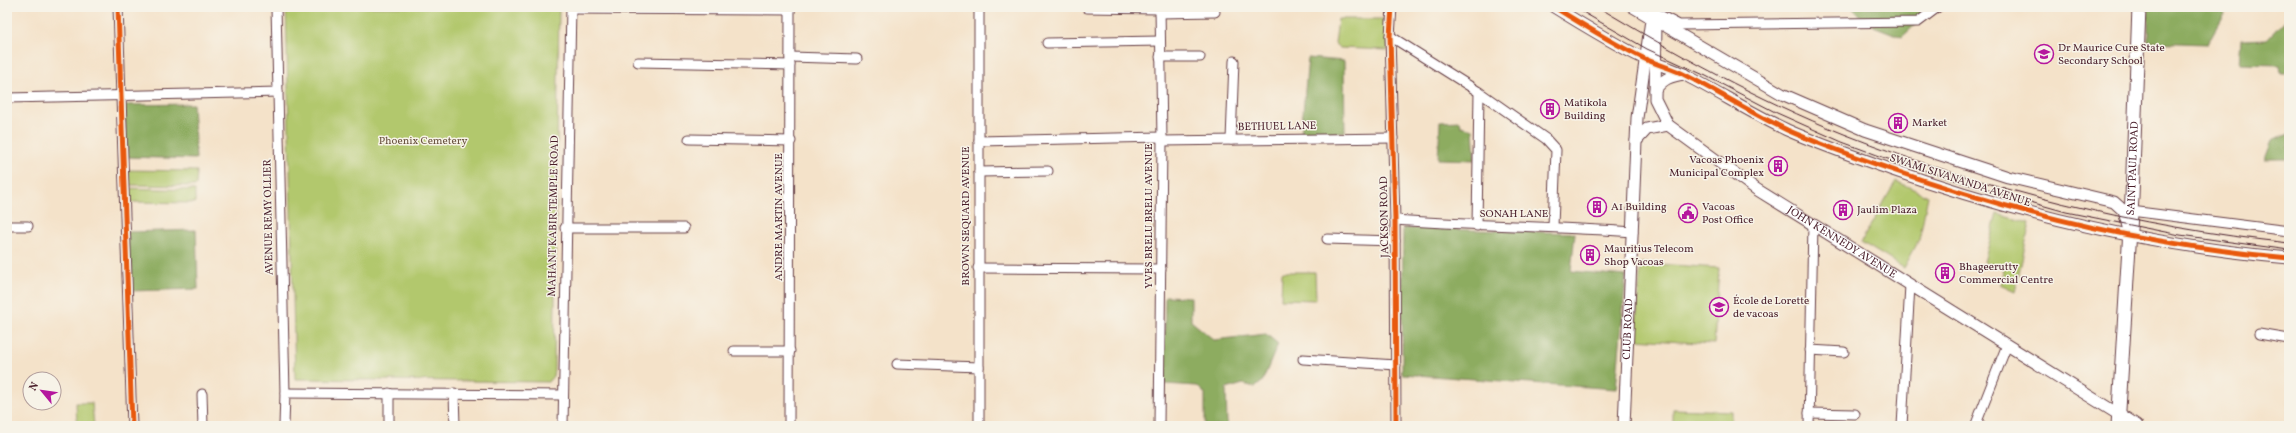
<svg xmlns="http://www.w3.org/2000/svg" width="2296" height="433" font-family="Vollkorn,serif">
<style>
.green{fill:#b2c86d;stroke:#7e744c}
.forest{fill:#8dac60;stroke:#6c6646}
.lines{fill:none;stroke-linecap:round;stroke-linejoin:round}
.minor-casing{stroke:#643c43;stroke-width:11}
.tertiary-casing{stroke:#643c43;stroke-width:13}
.secondary-casing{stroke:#643c43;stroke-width:15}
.minor{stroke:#fff;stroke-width:9}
.tertiary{stroke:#fff;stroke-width:11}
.secondary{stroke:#fff;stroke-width:13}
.tram{stroke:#4a1f2b;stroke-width:1}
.cycleway-casing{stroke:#f7f3e8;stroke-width:8}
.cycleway{stroke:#e8590c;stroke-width:5}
.labels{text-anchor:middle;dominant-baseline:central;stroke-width:3;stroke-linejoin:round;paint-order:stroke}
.poi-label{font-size:11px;fill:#4a1f2b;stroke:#f7f3e8;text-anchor:start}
.street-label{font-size:11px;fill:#4a1f2b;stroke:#f7f3e8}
.park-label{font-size:11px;fill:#69523f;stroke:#f7f3e8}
</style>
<rect width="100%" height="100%" fill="#f7f3e8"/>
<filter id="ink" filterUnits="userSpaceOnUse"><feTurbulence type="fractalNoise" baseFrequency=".025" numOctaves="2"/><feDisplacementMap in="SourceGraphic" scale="8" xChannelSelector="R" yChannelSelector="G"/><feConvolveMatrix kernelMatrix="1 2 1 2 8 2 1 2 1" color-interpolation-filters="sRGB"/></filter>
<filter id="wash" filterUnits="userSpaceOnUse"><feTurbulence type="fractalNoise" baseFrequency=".012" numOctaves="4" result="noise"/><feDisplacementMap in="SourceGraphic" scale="16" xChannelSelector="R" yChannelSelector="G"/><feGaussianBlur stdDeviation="0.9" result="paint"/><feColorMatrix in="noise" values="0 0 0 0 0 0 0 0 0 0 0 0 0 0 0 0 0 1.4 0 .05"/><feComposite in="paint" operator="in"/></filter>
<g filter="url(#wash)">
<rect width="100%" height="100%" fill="#f4e2c9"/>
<g class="green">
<polygon points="286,7 559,7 554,369 553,376 548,382 295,379"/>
<polygon points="1338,19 1388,19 1388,50 1340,48 1335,44"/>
<polygon points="126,170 197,171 196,186 126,185"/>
<polygon points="1896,181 1928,196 1919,240 1904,268 1861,242"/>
<polygon points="126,188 195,190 195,203 126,202"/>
<polygon points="1997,214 2030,223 2015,291 2000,284 2004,268 1984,262"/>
<polygon points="1641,263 1719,268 1714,344 1635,339"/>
<polygon points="1282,272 1315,272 1316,300 1281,299"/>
<polygon points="76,403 92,403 94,426 77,426"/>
<polygon points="1673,409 1731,411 1731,426 1673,426"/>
</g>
<g class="forest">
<polygon points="1851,7 1934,7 1902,37 1871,25"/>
<polygon points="2148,7 2228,7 2207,44 2148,42"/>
<polygon points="2289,16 2289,74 2281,74 2280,65 2239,64 2241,40 2267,39"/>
<polygon points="1308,58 1344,61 1345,132 1301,134"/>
<polygon points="193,104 196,159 127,157 124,105"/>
<polygon points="1460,121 1461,126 1473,129 1475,160 1438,159 1440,122"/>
<polygon points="2289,134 2289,159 2265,159 2272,141"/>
<polygon points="1403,228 1575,233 1571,271 1626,276 1616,389 1402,374"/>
<polygon points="196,230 198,289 129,291 127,232"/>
<polygon points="1165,296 1191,297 1191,321 1214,340 1266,334 1278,344 1262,382 1255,387 1243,384 1226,389 1227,426 1205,426 1205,394 1197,386 1164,384"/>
</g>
</g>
<g filter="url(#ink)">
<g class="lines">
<g class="minor-casing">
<g id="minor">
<polyline points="118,7 132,426"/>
<polyline points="276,7 285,393 284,426"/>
<polyline points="979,7 979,426"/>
<polyline points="1392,7 1390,36 1395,220 1396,426"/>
<polyline points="1087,8 1160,9"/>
<polyline points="571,9 790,10"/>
<polyline points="1652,11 1679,25 1918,22 1938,7"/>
<polyline points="1160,13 1215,12"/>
<polyline points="1390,36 1479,92 1546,139 1556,150 1553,226"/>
<polyline points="1047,43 1160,41"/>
<polyline points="790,57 857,59"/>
<polyline points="1160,57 1200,57"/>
<polyline points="638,62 790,65"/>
<polyline points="7,98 278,92"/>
<polyline points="689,139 791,141"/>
<polyline points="1231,140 1234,61"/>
<polyline points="979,141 1162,137"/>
<polyline points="1162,141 1393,138"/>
<polyline points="979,172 1048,171"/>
<polyline points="2131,211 2289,231"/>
<path d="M1395,220C1474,226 1553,226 1633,232"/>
<polyline points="7,226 28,226"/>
<polyline points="1477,226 1479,92"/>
<polyline points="565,228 684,228"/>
<polyline points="1327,239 1395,241"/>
<polyline points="978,268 1161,269"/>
<polyline points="2259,334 2289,339"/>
<polyline points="1810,350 1844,352"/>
<polyline points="734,351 790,351"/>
<polyline points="1303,359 1396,365"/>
<polyline points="897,364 979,367"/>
<polyline points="285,393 563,395"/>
<polyline points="454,393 455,426"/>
<polyline points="202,394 203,426"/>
<polyline points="1809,413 1855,414"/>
<polyline points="389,426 389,393"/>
<polyline points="563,426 571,7"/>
<polyline points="789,426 790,7"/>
<polyline points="1159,426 1162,141 1160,7"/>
<polyline points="1809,426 1813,224"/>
<polyline points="1902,426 1910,285"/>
<polyline points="1981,426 1976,424 2007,345"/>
</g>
</g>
<g class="tertiary-casing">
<g id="tertiary">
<path d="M1554,7C1583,25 1612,43 1643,58C1657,65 1673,68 1687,76C1720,93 1753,114 1787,130C1821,145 1856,157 1890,169C2020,215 2152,246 2289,258"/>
<polyline points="1633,7 1782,94 1865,130 2008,177 2114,202 2124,211 2128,227"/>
<path id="s1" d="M1652,14L1656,21L1655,99L1668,125L1756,189L2118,414"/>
<path d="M1655,90C1663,79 1670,76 1684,74"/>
<polyline points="1636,141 1647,129 1668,125"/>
<path id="s2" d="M1624,426L1637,118L1651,20"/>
</g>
</g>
<g class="secondary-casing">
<g id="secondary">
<polyline points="2118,414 2136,426"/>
<path id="s3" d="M2118,426L2132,197L2139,7"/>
</g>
</g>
<use href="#minor" class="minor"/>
<use href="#tertiary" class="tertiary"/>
<use href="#secondary" class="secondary"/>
<g class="tram">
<polyline points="1574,7 1647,49 1706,76 1777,113 1842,142 1888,159 1970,185 2066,212 2180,235 2289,250"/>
<path d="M1598,7C1676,54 1759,100 1844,134C1986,190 2138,227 2289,243"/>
</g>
<g class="cycleway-casing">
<g id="cycleway">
<polyline points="118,7 132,426"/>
<polyline points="1392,7 1390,36 1395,220 1396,426"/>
<path d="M1554,7C1583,25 1612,43 1643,58C1657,65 1673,68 1687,76C1720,93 1753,114 1787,130C1821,145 1856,157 1890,169C2020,215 2152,246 2289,258"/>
</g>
</g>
<use href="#cycleway" class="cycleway"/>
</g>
</g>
<defs>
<g id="university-ring" transform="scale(1)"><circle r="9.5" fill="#f7f3e8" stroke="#b5179e" stroke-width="1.5"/><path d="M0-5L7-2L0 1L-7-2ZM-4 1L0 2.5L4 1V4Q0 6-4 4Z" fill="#b5179e"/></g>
<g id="building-ring" transform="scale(1)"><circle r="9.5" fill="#f7f3e8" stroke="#b5179e" stroke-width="1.5"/><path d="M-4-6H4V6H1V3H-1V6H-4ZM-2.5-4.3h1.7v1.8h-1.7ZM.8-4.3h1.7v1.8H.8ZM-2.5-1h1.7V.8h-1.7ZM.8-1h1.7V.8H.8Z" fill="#b5179e"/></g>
<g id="civic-ring" transform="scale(1)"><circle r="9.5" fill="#f7f3e8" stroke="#b5179e" stroke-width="1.5"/><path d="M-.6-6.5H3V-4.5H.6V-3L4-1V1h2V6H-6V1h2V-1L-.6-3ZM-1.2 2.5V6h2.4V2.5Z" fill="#b5179e"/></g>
<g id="school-ring" transform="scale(1)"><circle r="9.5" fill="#f7f3e8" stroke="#b5179e" stroke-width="1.5"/><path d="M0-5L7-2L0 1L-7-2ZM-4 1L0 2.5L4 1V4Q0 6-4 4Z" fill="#b5179e"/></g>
</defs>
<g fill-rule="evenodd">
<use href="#university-ring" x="2044" y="54"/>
<use href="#building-ring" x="1550" y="109"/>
<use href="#building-ring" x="1898" y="123"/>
<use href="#building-ring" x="1778" y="166"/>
<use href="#building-ring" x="1597" y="207"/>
<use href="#building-ring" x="1843" y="210"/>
<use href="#civic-ring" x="1688" y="213"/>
<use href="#building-ring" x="1590" y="255"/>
<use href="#building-ring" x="1945" y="273"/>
<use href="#school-ring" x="1719" y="307"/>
</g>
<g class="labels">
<g class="poi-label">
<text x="2058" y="48">Dr Maurice Cure State<tspan x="2058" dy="13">Secondary School</tspan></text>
<text x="1564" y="103">Matikola<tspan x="1564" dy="13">Building</tspan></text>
<text x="1912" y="123">Market</text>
<text x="1764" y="160" text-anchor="end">Vacoas Phoenix<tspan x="1764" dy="13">Municipal Complex</tspan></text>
<text x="1611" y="207">A1 Building</text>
<text x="1702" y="207">Vacoas<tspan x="1702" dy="13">Post Office</tspan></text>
<text x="1857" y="210">Jaulim Plaza</text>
<text x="1604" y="249">Mauritius Telecom<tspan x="1604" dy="13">Shop Vacoas</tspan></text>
<text x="1959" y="267">Bhageerutty<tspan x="1959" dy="13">Commercial Centre</tspan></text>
<text x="1733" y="301">École de Lorette<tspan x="1733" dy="13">de vacoas</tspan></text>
</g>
<g class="street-label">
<text transform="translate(1277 127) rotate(-1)">BETHUEL LANE</text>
<text stroke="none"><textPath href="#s3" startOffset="258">SAINT PAUL ROAD</textPath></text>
<text transform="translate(1960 181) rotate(18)">SWAMI SIVANANDA AVENUE</text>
<text x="1514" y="214">SONAH LANE</text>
<text transform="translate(554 216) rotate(-89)">MAHANT KABIR TEMPLE ROAD</text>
<text transform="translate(966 216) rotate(-90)">BROWN SEQUARD AVENUE</text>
<text transform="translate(1149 216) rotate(-90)">YVES BRELU BRELU AVENUE</text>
<text transform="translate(269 217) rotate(-91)">AVENUE REMY OLLIER</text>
<text transform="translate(779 217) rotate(-90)">ANDRE MARTIN AVENUE</text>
<text transform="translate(1385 217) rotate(-91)">JACKSON ROAD</text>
<text stroke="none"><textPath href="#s1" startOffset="325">JOHN KENNEDY AVENUE</textPath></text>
<text stroke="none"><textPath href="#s2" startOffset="97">CLUB ROAD</textPath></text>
</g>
<g class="park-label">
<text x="423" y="141">Phoenix Cemetery</text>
</g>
</g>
<rect width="2296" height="433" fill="none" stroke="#f7f3e8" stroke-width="24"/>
<g transform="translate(42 391) rotate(299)"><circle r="19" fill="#f7f3e8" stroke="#b29e9c"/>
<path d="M0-3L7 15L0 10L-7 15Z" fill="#b5179e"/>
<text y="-6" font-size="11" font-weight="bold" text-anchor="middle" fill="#4a1f2b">N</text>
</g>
</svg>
